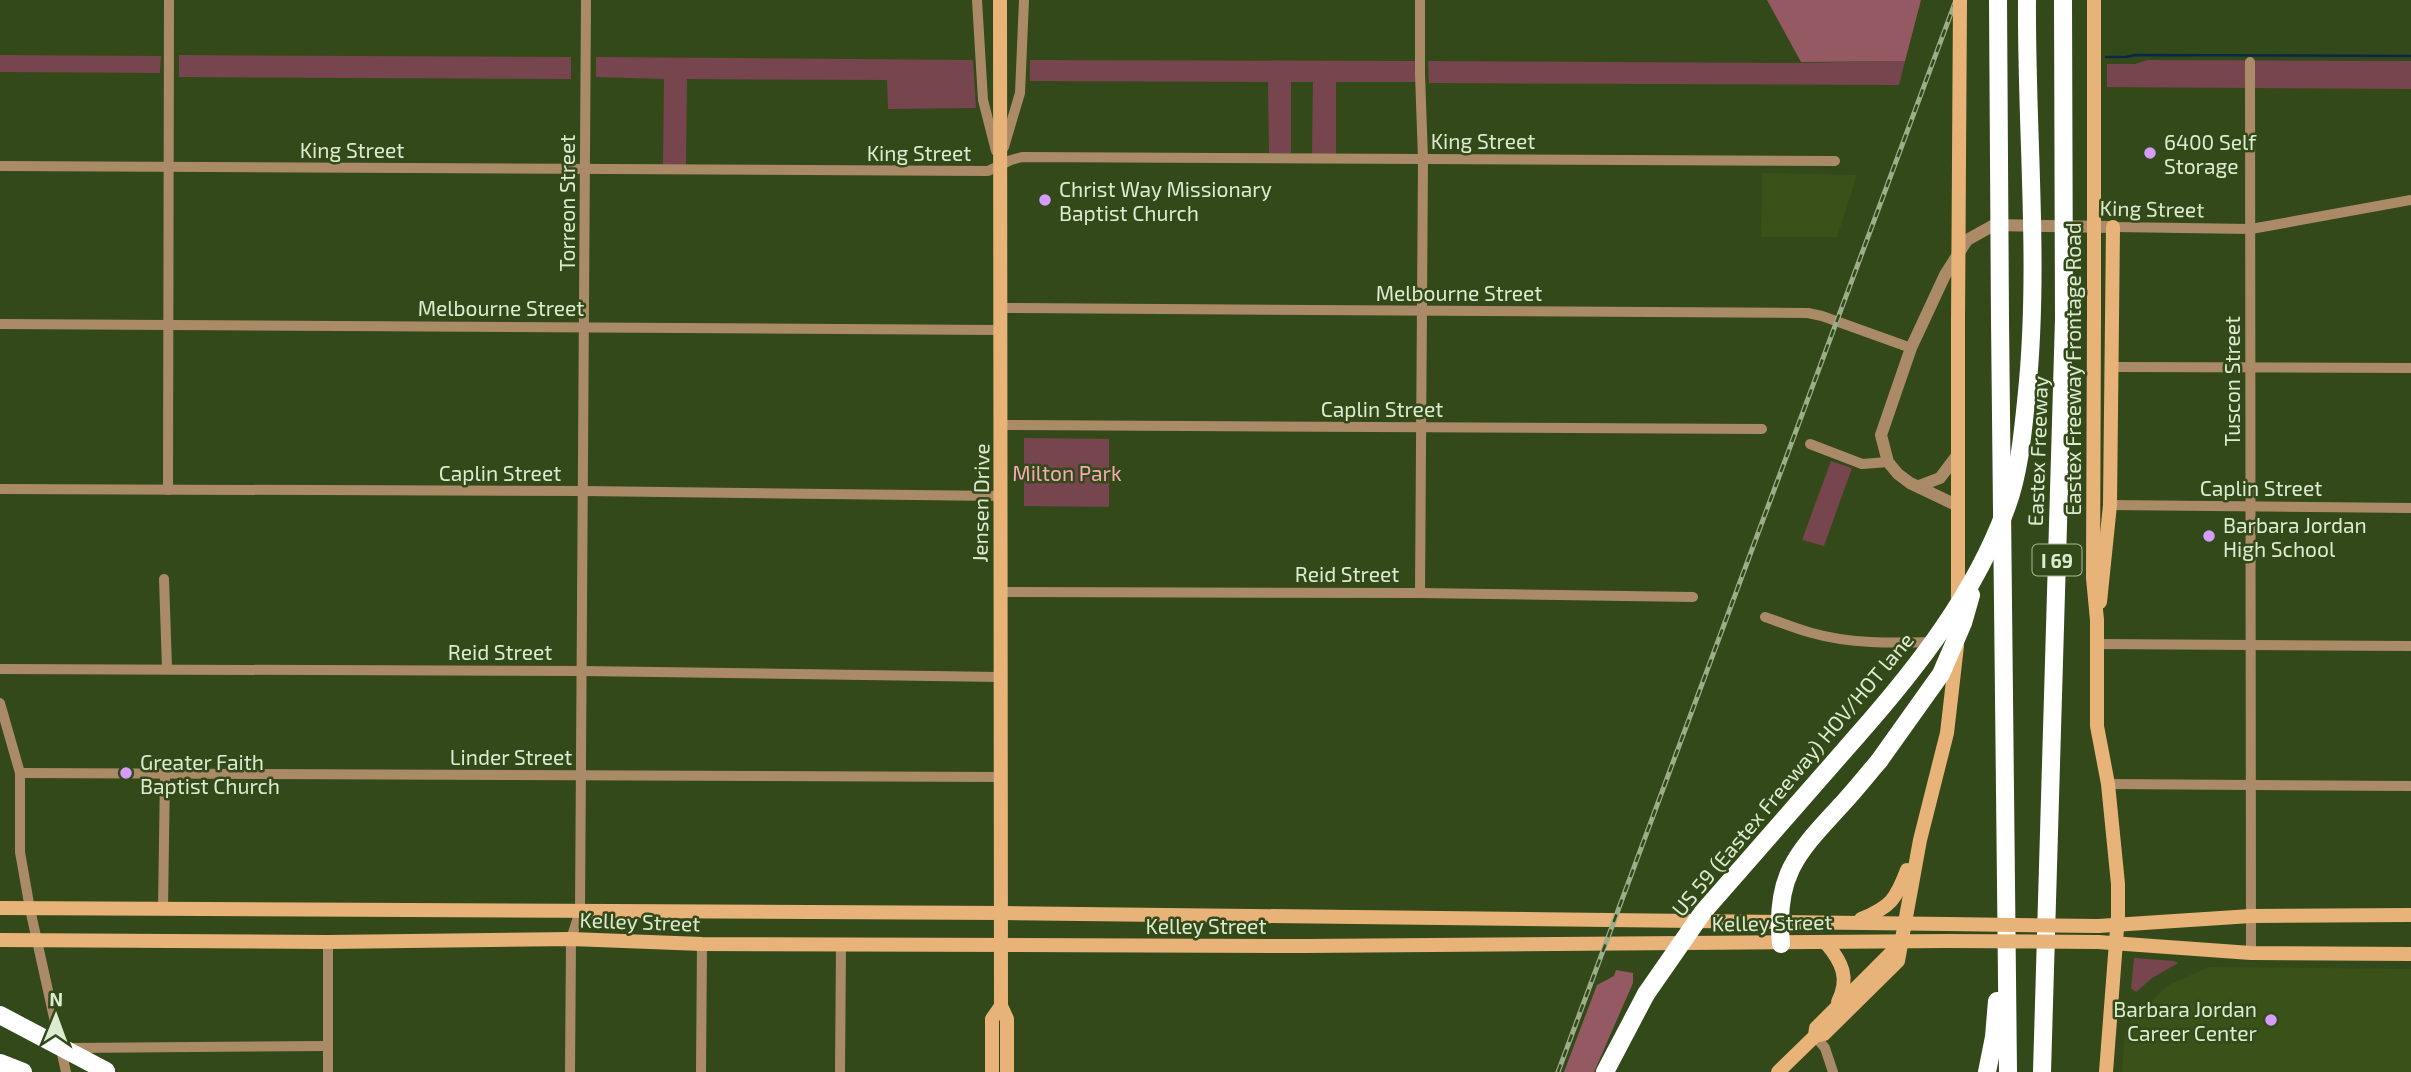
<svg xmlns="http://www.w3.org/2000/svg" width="2411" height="1072" font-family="'Exo 2',sans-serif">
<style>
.built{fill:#3a5219}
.green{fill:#77454d}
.forest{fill:#955963}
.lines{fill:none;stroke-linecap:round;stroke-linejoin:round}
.stream{stroke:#082845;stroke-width:2.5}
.minor{stroke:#ab8b67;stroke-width:10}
.tertiary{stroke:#ab8b67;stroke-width:12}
.secondary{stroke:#e7b379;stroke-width:14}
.motorway{stroke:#fff;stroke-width:18}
.rail-casing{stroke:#9dad8a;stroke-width:5}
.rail{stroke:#344919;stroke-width:2.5;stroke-dasharray:8;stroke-linecap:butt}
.secondary-bridge{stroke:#e7b379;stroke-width:14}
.motorway-bridge{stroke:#fff;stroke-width:18}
.poi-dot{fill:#d39cfd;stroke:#344919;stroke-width:2.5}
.labels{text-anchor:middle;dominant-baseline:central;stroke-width:5;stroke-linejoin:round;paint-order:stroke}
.shield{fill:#344919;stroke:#aaba99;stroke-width:2}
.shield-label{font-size:19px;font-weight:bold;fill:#ddebd0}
.street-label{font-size:21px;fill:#ddebd0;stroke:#344919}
.poi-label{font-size:21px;fill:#ddebd0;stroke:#344919;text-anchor:start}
.park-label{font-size:21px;fill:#f5aab6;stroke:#344919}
</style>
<rect width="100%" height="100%" fill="#344919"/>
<g class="built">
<polygon points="1762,173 1857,175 1837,237 1761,237"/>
<polygon points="2209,967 2411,969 2411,1072 2122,1072 2125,1033 2133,1017 2169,985"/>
</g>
<g class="green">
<polygon points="0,55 161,56 160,73 0,72"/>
<polygon points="179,55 571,57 571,79 179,77"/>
<polygon points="596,57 973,60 976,108 888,109 887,80 687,79 686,165 663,165 664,79 596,77"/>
<polygon points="1030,60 1416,61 1416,82 1336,82 1336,154 1312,154 1313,82 1291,82 1291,153 1269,153 1268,82 1030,81"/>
<polygon points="2148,60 2411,61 2411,89 2107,87 2107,64 2135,64"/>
<polygon points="1428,61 1800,63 1905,61 1899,85 1429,83"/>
<polygon points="1024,438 1109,439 1109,507 1024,506"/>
<polygon points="1831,461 1852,468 1824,546 1802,540"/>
<polygon points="2134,958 2174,961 2178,963 2152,978 2136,992 2131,988"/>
</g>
<g class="forest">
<polygon points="1767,0 1921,0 1905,61 1801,62"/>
<polygon points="1616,970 1633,973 1633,983 1594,1072 1564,1072 1597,985 1614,976"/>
</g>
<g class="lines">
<polyline class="stream" points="2106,57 2126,57 2135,55 2411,56"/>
<g class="minor">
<polyline points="977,0 983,100 996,151"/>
<polyline points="2250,62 2251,953"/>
<polyline points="1004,147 1020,93 1024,0"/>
<polyline points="0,166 988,171 1011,160 1022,157 1835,161"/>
<polyline points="2113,227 2251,229 2411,200"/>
<polyline points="1001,308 1808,313 1822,316 1911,348"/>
<polyline points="0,324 1001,330"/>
<polyline points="2112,367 2411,368"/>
<polyline points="1002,425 1762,429"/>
<polyline points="1810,444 1862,464 1888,462"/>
<polyline points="0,489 583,491 1000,496"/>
<polyline points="168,490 169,0"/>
<polyline points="2110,505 2411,508"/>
<polyline points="164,579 167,668"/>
<polyline points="1000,592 1420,593 1693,597"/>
<polyline points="1420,593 1423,159 1420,74 1420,0"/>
<path d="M1765,617C1780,622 1796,629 1812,633C1850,644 1892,643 1932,642"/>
<polyline points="2096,644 2411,646"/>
<polyline points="0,669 582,671 1000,677"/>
<polyline points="0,703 20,773 20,852 30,909 66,1072"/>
<polyline points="20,773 1001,777"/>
<polyline points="2108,784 2411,786"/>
<polyline points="163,908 165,774"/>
<polyline points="328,942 328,1072"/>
<polyline points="1815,1036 1825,1048 1833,1072"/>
<polyline points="69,1048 328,1046"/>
<polyline points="570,1072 571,939 580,911 586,0"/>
<polyline points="701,1072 702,944"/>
<polyline points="840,1072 841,945"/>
</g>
<g class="tertiary">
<polyline points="1919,486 1940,478 1958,454"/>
<polyline points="1958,506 1910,483 1898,474 1888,462 1881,435 1911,348 1945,275 1967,240 1994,225 2113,227"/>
</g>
<g class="secondary">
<polyline points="1000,0 1001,1006 1007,1019 1007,1072"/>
<polyline points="2094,313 2093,578 2097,620 2097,726 2108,784 2118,884 2118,916 2106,1072"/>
<polyline points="1958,322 1958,608"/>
<polyline points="2100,602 2110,505 2113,227"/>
<polyline points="0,908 1002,913 1947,924"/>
<path d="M1861,919C1891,907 1896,899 1907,870"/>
<polyline points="2098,926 2251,916 2411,915"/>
<polyline points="0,940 328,942 571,939 702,944 1306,946 1947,941"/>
<polyline points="2098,942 2251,953 2411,954"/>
<path d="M1826,943C1842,962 1850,978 1838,1002"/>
<polyline points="1815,1036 1816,1028 1898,946"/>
<polyline points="992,1072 992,1019 1001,1006"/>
<polyline points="1778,1072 1815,1036 1824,1034 1898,961 1920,840 1947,733 1957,646"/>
</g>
<g class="motorway">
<polyline points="2000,321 2008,1072"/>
<polyline points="1738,872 1857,736"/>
<path d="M1781,944C1774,873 1799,851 1844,802C1856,789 1867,775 1879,761"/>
<polyline points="0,1063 23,1072"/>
<polyline points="1605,1072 1646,994"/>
<polyline points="1987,1072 1994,1037 1997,1001"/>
<polyline points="2042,1072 2064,319"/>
</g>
<g class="rail-casing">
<polyline id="rail" points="1558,1072 1956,0"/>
</g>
<use href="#rail" class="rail"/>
<g class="secondary-bridge">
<polyline points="2094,313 2094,0"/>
<polyline points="1958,322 1960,0"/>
<polyline points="1947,924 2098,926"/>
<polyline points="1947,941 2098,942"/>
</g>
<g class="motorway-bridge">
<polyline points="1998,0 2000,321"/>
<polyline points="2063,0 2064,319"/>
<path d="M1857,736C1917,668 1976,593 2007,506C2020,470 2023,430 2027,392C2040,261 2026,131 2027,0"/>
<polyline points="1879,761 1941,674 1963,623 1971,595"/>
<polyline points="1646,994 1703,912 1738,872"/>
<polyline points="0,1015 106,1071"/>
</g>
</g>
<g class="poi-dot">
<circle cx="2150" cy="153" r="7"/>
<circle cx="1045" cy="200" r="7"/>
<circle cx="2209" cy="536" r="7"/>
<circle cx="126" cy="773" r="7"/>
<circle cx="2271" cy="1020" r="7"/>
</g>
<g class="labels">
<rect class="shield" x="2032.5" y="544.5" width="49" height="31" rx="5"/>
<g class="shield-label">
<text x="2057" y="560">I 69</text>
</g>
<g class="street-label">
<text x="1483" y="140">King Street</text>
<text x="352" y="149">King Street</text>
<text x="919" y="152">King Street</text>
<text transform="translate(566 203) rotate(-90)">Torreon Street</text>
<text transform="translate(2152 208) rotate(1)">King Street</text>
<text x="1459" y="292">Melbourne Street</text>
<text x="501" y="307">Melbourne Street</text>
<text transform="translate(2072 369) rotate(-90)">Eastex Freeway Frontage Road</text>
<text transform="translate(2231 381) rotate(-90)">Tuscon Street</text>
<text x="1382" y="408">Caplin Street</text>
<text transform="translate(2037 451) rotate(-88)">Eastex Freeway</text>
<text x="500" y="472">Caplin Street</text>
<text x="2261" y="487">Caplin Street</text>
<text transform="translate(980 503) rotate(-89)">Jensen Drive</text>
<text x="1347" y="573">Reid Street</text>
<text x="500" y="651">Reid Street</text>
<text x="511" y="756">Linder Street</text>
<text transform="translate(1792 774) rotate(-50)">US 59 (Eastex Freeway) HOV/HOT lane</text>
<text transform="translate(640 921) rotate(2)">Kelley Street</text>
<text transform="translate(1772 922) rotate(-1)">Kelley Street</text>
<text x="1206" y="925">Kelley Street</text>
</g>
<g class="poi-label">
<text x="2164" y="141">6400 Self<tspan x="2164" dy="24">Storage</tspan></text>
<text x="1059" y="188">Christ Way Missionary<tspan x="1059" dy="24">Baptist Church</tspan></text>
<text x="2223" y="524">Barbara Jordan<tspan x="2223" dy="24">High School</tspan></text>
<text x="140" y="761">Greater Faith<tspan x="140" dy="24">Baptist Church</tspan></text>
<text x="2257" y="1008" text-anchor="end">Barbara Jordan<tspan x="2257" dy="24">Career Center</tspan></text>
</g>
<g class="park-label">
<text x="1067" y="472">Milton Park</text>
</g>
</g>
<g transform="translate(56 1016) rotate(1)" stroke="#344919" stroke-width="5" paint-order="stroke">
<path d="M0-5L12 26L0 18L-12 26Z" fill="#ddebd0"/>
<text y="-10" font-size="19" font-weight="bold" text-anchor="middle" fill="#ddebd0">N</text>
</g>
</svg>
